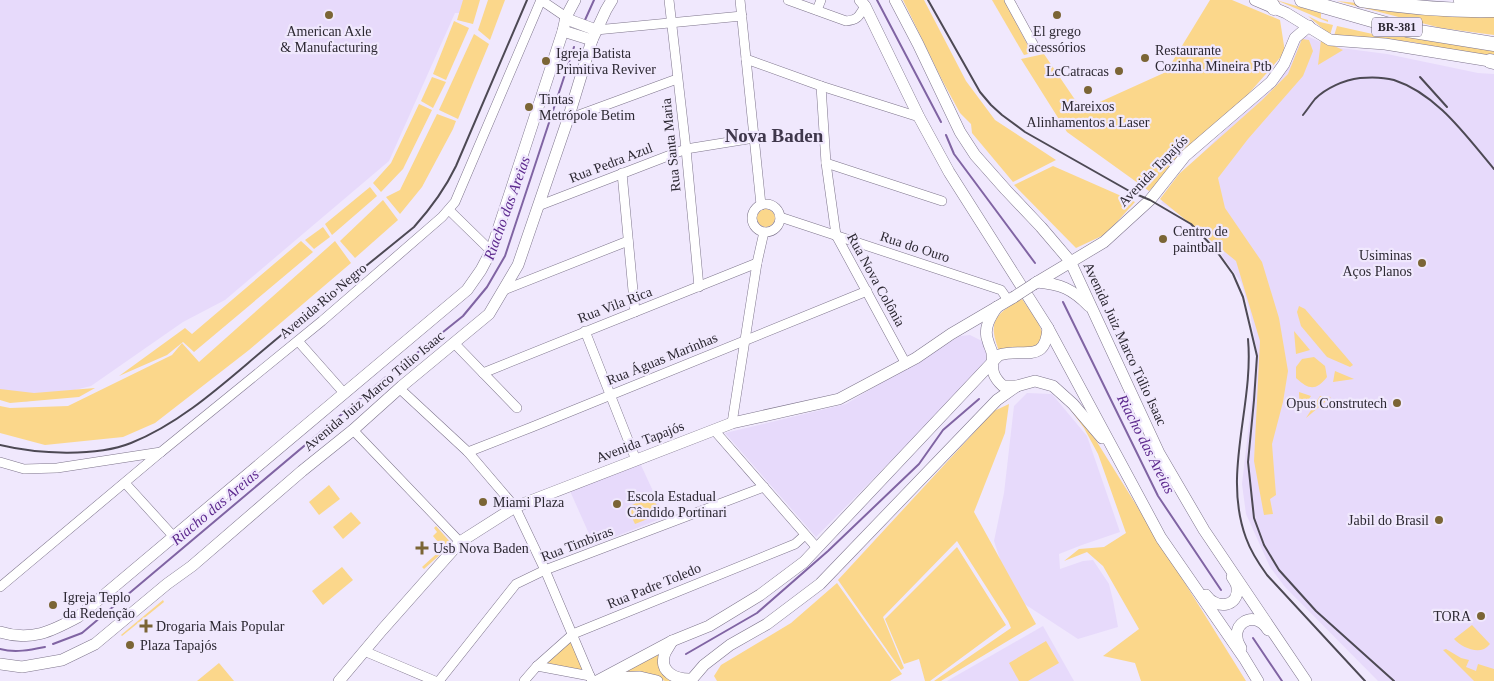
<svg xmlns="http://www.w3.org/2000/svg" width="1494" height="681" font-family="Georgia,serif">
<style>
.built{fill:#e7dafb}
.green{fill:#fbd78b}
.lines{fill:none;stroke-linecap:round;stroke-linejoin:round}
.stream{stroke:#8064a3;stroke-width:2}
.minor-casing{stroke:#7e758c;stroke-width:10}
.major-casing{stroke:#7e758c;stroke-width:12}
.highway-casing{stroke:#7e758c;stroke-width:15}
.minor{stroke:#fff;stroke-width:9}
.major{stroke:#fff;stroke-width:11}
.highway{stroke:#fff;stroke-width:14}
.rail{stroke:#4d4954;stroke-width:2}
.major-bridge-casing{stroke:#7e758c;stroke-width:12;stroke-linecap:butt}
.major-bridge{stroke:#fff;stroke-width:11}
.poi-dot{fill:#7b6535;stroke:#f0e8fd;stroke-width:2}
.labels{text-anchor:middle;dominant-baseline:central;stroke-width:4.5;stroke-linejoin:round;paint-order:stroke}
.shield{fill:#f0e8fd;stroke:#67626f;stroke-width:1}
.shield-label{font-size:12px;font-weight:bold;fill:#2c2832}
.poi-label{font-size:14px;fill:#2c2832;stroke:#f0e8fd;text-anchor:start}
.street-label{font-size:14px;fill:#2c2832;stroke:#f0e8fd}
.water-label{font-size:15px;font-style:italic;fill:#5c288d;stroke:#f0e8fd}
.district-label{font-size:19px;font-weight:bold;fill:#3f374b;stroke:#f0e8fd}
</style>
<rect width="100%" height="100%" fill="#f0e8fd"/>
<g class="built">
<polygon points="0,0 467,0 464,13 455,13 389,161 225,300 183,322 91,386 26,402 0,394"/>
<polygon points="1304,35 1333,47 1387,54 1478,73 1494,74 1494,681 1378,681 1285,587 1270,567 1246,514 1242,484 1254,380 1256,349 1250,312 1241,282 1209,238 1186,217 1161,203 1188,168 1226,129 1265,95 1297,38"/>
<polygon points="970,335 986,343 988,362 816,537 725,433 846,404 960,336"/>
<polygon points="1027,393 1052,394 1087,436 1120,532 1082,545 1059,554 1060,569 1083,561 1093,560 1109,584 1113,600 1118,627 1078,639 1012,596 994,541 1004,493 1014,406"/>
<polygon points="640,463 665,517 594,545 570,491"/>
<polygon points="1043,626 1074,681 947,681"/>
</g>
<g class="green">
<polygon points="463,0 480,0 473,24 457,20"/>
<polygon points="488,0 505,0 490,40 478,30"/>
<polygon points="903,0 924,0 966,81 995,120 1056,160 1013,182 972,133 971,124 960,113 941,78"/>
<polygon points="992,0 1004,0 1032,53 1024,55"/>
<polygon points="1210,0 1232,0 1280,20 1285,52 1244,99 1149,191 1067,132 1021,59 1044,54 1082,110 1166,72"/>
<polygon points="1276,0 1321,13 1321,18 1328,20 1328,22"/>
<polygon points="1337,1 1494,17 1494,35 1441,28"/>
<polygon points="1308,16 1320,22 1333,25 1330,35"/>
<polygon points="454,21 469,28 446,80 433,74"/>
<polygon points="1337,26 1377,35 1378,29 1494,47 1494,58 1412,42 1334,36"/>
<polygon points="474,34 489,44 458,119 439,110"/>
<polygon points="1302,39 1309,40 1313,51 1303,76 1248,139 1218,178 1225,208 1262,262 1279,318 1288,371 1283,402 1272,444 1276,495 1270,499 1273,514 1264,515 1254,461 1260,341 1236,261 1160,199 1179,174 1261,101 1288,74"/>
<polygon points="1321,40 1343,50 1318,65"/>
<polygon points="432,77 446,82 433,108 421,101"/>
<polygon points="419,104 432,110 403,169 381,192 373,183 391,163"/>
<polygon points="437,114 456,121 453,129 422,187 400,214 386,197 400,190"/>
<polygon points="1053,166 1135,202 1106,234 1076,248 1014,185"/>
<polygon points="370,187 377,196 332,235 325,224"/>
<polygon points="383,200 398,220 355,258 340,241"/>
<circle cx="766" cy="218" r="9"/>
<polygon points="323,227 330,237 314,249 305,240"/>
<polygon points="301,241 313,252 194,352 183,342 167,355 119,376 185,328 192,334"/>
<polygon points="335,241 351,263 249,350 155,423 123,437 45,445 0,433 0,406 10,408 68,406 172,355 182,343 199,362"/>
<path d="M1022,299L1038,322L1044,337L1033,349L999,351C987,320 996,314 1022,299Z"/>
<polygon points="1299,306 1305,309 1353,365 1350,367 1327,357 1301,326 1297,312"/>
<polygon points="1294,331 1310,350 1296,354"/>
<path d="M1314,357L1325,366L1327,377C1316,391 1309,390 1296,378V367L1302,359Z"/>
<polygon points="1335,371 1354,379 1333,382"/>
<polygon points="95,388 79,397 10,403 0,400 0,389 34,393"/>
<polygon points="1299,392 1311,396 1300,413"/>
<polygon points="1320,396 1331,397 1306,418"/>
<polygon points="1064,401 1087,426 1246,681 1141,681 1135,663 1103,656 1139,629 1103,566 1087,552 1064,561 1079,549 1104,547 1126,533 1098,454 1084,428"/>
<polygon points="1009,404 1005,433 974,512 1036,624 941,681 934,681 1011,628 1008,621 957,541 883,617 904,668 901,670 838,580 994,411"/>
<polygon points="329,485 340,499 319,515 309,502"/>
<polygon points="653,496 660,514 635,524 627,507"/>
<polygon points="351,512 361,523 343,539 333,527"/>
<polygon points="436,526 452,544 424,569 422,567 443,548 433,536 437,532 434,528"/>
<polygon points="957,547 1006,625 930,681 925,681 919,659 904,664 885,619"/>
<polygon points="342,567 353,580 323,605 312,591"/>
<polygon points="837,583 902,674 890,681 717,681 714,676 721,665 791,623"/>
<polygon points="163,600 164,602 122,636 121,635"/>
<path d="M1472,625L1490,644C1488,646 1486,648 1484,649C1474,653 1460,646 1454,639Z"/>
<polygon points="572,637 587,673 543,664"/>
<polygon points="1046,641 1059,663 1028,681 1019,681 1009,663"/>
<polygon points="1446,649 1461,658 1469,660 1466,667 1476,671 1478,664 1494,669 1494,681 1474,681 1443,650"/>
<polygon points="661,650 678,681 665,681 656,677 618,674"/>
<polygon points="219,663 234,681 197,681"/>
</g>
<g class="lines">
<g class="stream">
<polyline points="877,0 941,122"/>
<polyline points="585,20 594,0"/>
<polyline points="946,135 954,154 1035,263"/>
<polyline points="1063,302 1158,496 1221,590"/>
<polyline points="397,369 463,316 487,287 505,256 574,47"/>
<polyline points="1253,638 1282,681"/>
<polyline points="53,644 82,633 386,377"/>
<path d="M0,649C15,653 30,650 45,647"/>
<polyline points="686,654 757,613 828,551 919,464 943,430 979,399"/>
</g>
<g class="minor-casing">
<g id="minor">
<polyline points="541,0 566,17"/>
<polyline points="669,0 686,149 699,287"/>
<polyline points="740,0 761,205"/>
<path d="M788,0L846,21C858,20 859,16 865,6"/>
<polyline points="1009,0 1033,44"/>
<polyline points="817,10 821,0"/>
<polyline points="596,30 742,16"/>
<polyline points="746,59 821,86 919,117"/>
<polyline points="821,86 826,163 836,235 906,364"/>
<polyline points="568,119 677,79"/>
<polyline points="826,163 942,201"/>
<polyline points="622,173 635,312"/>
<circle cx="766" cy="218" r="14"/>
<polyline points="538,206 686,149 754,138"/>
<polyline points="449,210 491,251"/>
<polyline points="780,217 1001,290 1008,300"/>
<polyline points="504,290 628,241"/>
<polyline points="585,331 636,460"/>
<polyline points="298,341 344,393"/>
<polyline points="454,343 517,408"/>
<polyline points="483,373 757,263"/>
<polyline points="399,388 468,452 515,507 545,570 592,681"/>
<polyline points="732,423 757,263 764,232"/>
<polyline points="353,430 460,542"/>
<polyline points="714,430 817,548"/>
<polyline points="468,452 532,427 867,291"/>
<polyline points="0,462 24,469 57,468 161,452 322,321 442,217 455,202 541,0"/>
<polyline points="125,483 174,537"/>
<polyline points="0,587 161,452"/>
<polyline points="364,651 435,681"/>
<polyline points="537,666 590,676"/>
<polyline points="439,681 516,584 545,570 764,487"/>
<polyline points="524,681 537,666 573,634 795,544 805,535"/>
</g>
</g>
<g class="major-casing">
<g id="major">
<polyline points="860,0 865,6 919,117 949,172 1048,328 1161,538 1244,658 1258,681"/>
<polyline points="895,0 918,44 960,132 975,155 1006,190 1041,227 1070,261 1159,453 1204,530 1306,681"/>
<polyline points="1255,0 1286,13 1330,40 1385,44 1490,61"/>
<polyline points="1459,0 1494,0"/>
<polyline points="566,17 572,21 596,30"/>
<polyline points="563,31 592,40"/>
<path d="M1037,282C1061,284 1072,289 1089,306"/>
<polyline points="1034,284 1104,242 1150,200 1185,156 1271,82 1284,64 1295,38 1309,26"/>
<path d="M997,307C990,317 983,329 988,341C989,346 991,348 992,353C993,368 990,374 1003,386H1017L1035,381L1053,386L1073,404L1102,438"/>
<path d="M1206,595C1216,610 1239,607 1237,588C1237,584 1234,580 1232,577"/>
<path d="M0,632C31,642 52,631 78,617L467,290L481,270L491,251L563,31L566,17L575,0"/>
<path d="M672,641C670,645 667,649 665,653C658,672 676,680 692,679L704,665L730,645L767,624L820,584L997,400L1017,386"/>
<path d="M1241,648C1226,626 1254,607 1268,630"/>
<polyline points="0,664 22,667 62,660 95,644 167,584 192,566 302,471 353,430 402,386 489,314 518,265 568,119 592,40 606,10 612,0"/>
<polyline points="607,678 640,677 657,681"/>
<polyline points="339,681 382,630 460,542 515,507 732,423 839,399 916,358 951,334 1014,297"/>
<path d="M597,681L672,641L709,626L760,595L804,562L999,355C1024,347 1045,365 1048,328"/>
</g>
</g>
<g class="highway-casing">
<g id="highway">
<polyline points="1269,0 1274,8"/>
<polyline points="1302,0 1407,30 1494,44"/>
<path d="M1361,0C1405,7 1449,11 1494,10"/>
<polyline points="1490,61 1494,62"/>
</g>
</g>
<use href="#minor" class="minor"/>
<use href="#major" class="major"/>
<use href="#highway" class="highway"/>
<g class="rail">
<polyline points="928,0 980,92 991,105 1002,115 1025,132 1131,192 1150,200 1191,224 1215,249 1233,274 1243,297 1257,356 1254,400 1248,462 1254,518 1264,545 1279,570 1316,611 1394,681"/>
<polyline points="1420,77 1447,107"/>
<path d="M1303,115C1307,110 1311,104 1315,99C1326,88 1344,80 1360,78C1371,77 1383,77 1394,80C1437,94 1466,136 1494,169"/>
<path d="M1248,339C1254,406 1222,473 1246,538C1251,552 1259,564 1267,575L1365,681"/>
<path d="M0,445C37,454 96,457 131,443C183,422 225,382 267,347C316,306 365,267 414,227C431,208 445,189 456,166L527,0"/>
</g>
<g class="major-bridge-casing">
<polyline id="major-bridge" points="1014,297 1034,284"/>
</g>
<use href="#major-bridge" class="major-bridge"/>
</g>
<g class="poi-dot">
<circle cx="329" cy="15" r="5"/>
<circle cx="1057" cy="15" r="5"/>
<circle cx="1145" cy="58" r="5"/>
<circle cx="546" cy="61" r="5"/>
<circle cx="1119" cy="71" r="5"/>
<circle cx="1088" cy="90" r="5"/>
<circle cx="529" cy="107" r="5"/>
<circle cx="1163" cy="239" r="5"/>
<circle cx="1422" cy="263" r="5"/>
<circle cx="1397" cy="403" r="5"/>
<circle cx="483" cy="502" r="5"/>
<circle cx="617" cy="504" r="5"/>
<circle cx="1439" cy="520" r="5"/>
<path d="M419.5 540.5h5v5h5v5h-5v5h-5v-5h-5v-5h5z"/>
<circle cx="53" cy="605" r="5"/>
<circle cx="1481" cy="616" r="5"/>
<path d="M143.5 618.5h5v5h5v5h-5v5h-5v-5h-5v-5h5z"/>
<circle cx="130" cy="645" r="5"/>
</g>
<g class="labels">
<rect class="shield" x="1372" y="17.5" width="50" height="19" rx="4"/>
<g class="shield-label">
<text x="1397" y="27">BR-381</text>
</g>
<g class="poi-label">
<text x="329" y="31" text-anchor="middle">American Axle<tspan x="329" dy="16">&amp; Manufacturing</tspan></text>
<text x="1057" y="31" text-anchor="middle">El grego<tspan x="1057" dy="16">acessórios</tspan></text>
<text x="1155" y="50">Restaurante<tspan x="1155" dy="16">Cozinha Mineira Ptb</tspan></text>
<text x="556" y="53">Igreja Batista<tspan x="556" dy="16">Primitiva Reviver</tspan></text>
<text x="1109" y="71" text-anchor="end">LcCatracas</text>
<text x="539" y="99">Tintas<tspan x="539" dy="16">Metrópole Betim</tspan></text>
<text x="1088" y="106" text-anchor="middle">Mareixos<tspan x="1088" dy="16">Alinhamentos a Laser</tspan></text>
<text x="1173" y="231">Centro de<tspan x="1173" dy="16">paintball</tspan></text>
<text x="1412" y="255" text-anchor="end">Usiminas<tspan x="1412" dy="16">Aços Planos</tspan></text>
<text x="1387" y="403" text-anchor="end">Opus Construtech</text>
<text x="627" y="496">Escola Estadual<tspan x="627" dy="16">Cândido Portinari</tspan></text>
<text x="493" y="502">Miami Plaza</text>
<text x="1429" y="520" text-anchor="end">Jabil do Brasil</text>
<text x="433" y="548">Usb Nova Baden</text>
<text x="63" y="597">Igreja Teplo<tspan x="63" dy="16">da Redenção</tspan></text>
<text x="1471" y="616" text-anchor="end">TORA</text>
<text x="156" y="626">Drogaria Mais Popular</text>
<text x="140" y="645">Plaza Tapajós</text>
</g>
<g class="street-label">
<text transform="translate(671 145) rotate(-96)">Rua Santa Maria</text>
<text transform="translate(611 163) rotate(-21)">Rua Pedra Azul</text>
<text transform="translate(1153 171) rotate(-46)">Avenida Tapajós</text>
<text transform="translate(915 247) rotate(18)">Rua do Ouro</text>
<text transform="translate(876 280) rotate(61)">Rua Nova Colônia</text>
<text transform="translate(323 301) rotate(-40)">Avenida Rio Negro</text>
<text transform="translate(615 305) rotate(-21)">Rua Vila Rica</text>
<text transform="translate(1125 344) rotate(65)">Avenida Juiz Marco Túlio Isaac</text>
<text transform="translate(662 359) rotate(-22)">Rua Águas Marinhas</text>
<text transform="translate(374 391) rotate(-40)">Avenida Juiz Marco Túlio Isaac</text>
<text transform="translate(640 442) rotate(-21)">Avenida Tapajós</text>
<text transform="translate(577 544) rotate(-21)">Rua Timbiras</text>
<text transform="translate(654 586) rotate(-22)">Rua Padre Toledo</text>
</g>
<g class="water-label">
<text transform="translate(507 208) rotate(-70)">Riacho das Areias</text>
<text transform="translate(1146 444) rotate(63)">Riacho das Areias</text>
<text transform="translate(215 507) rotate(-40)">Riacho das Areias</text>
</g>
<g class="district-label">
<text x="774" y="135">Nova Baden</text>
</g>
</g>
</svg>
